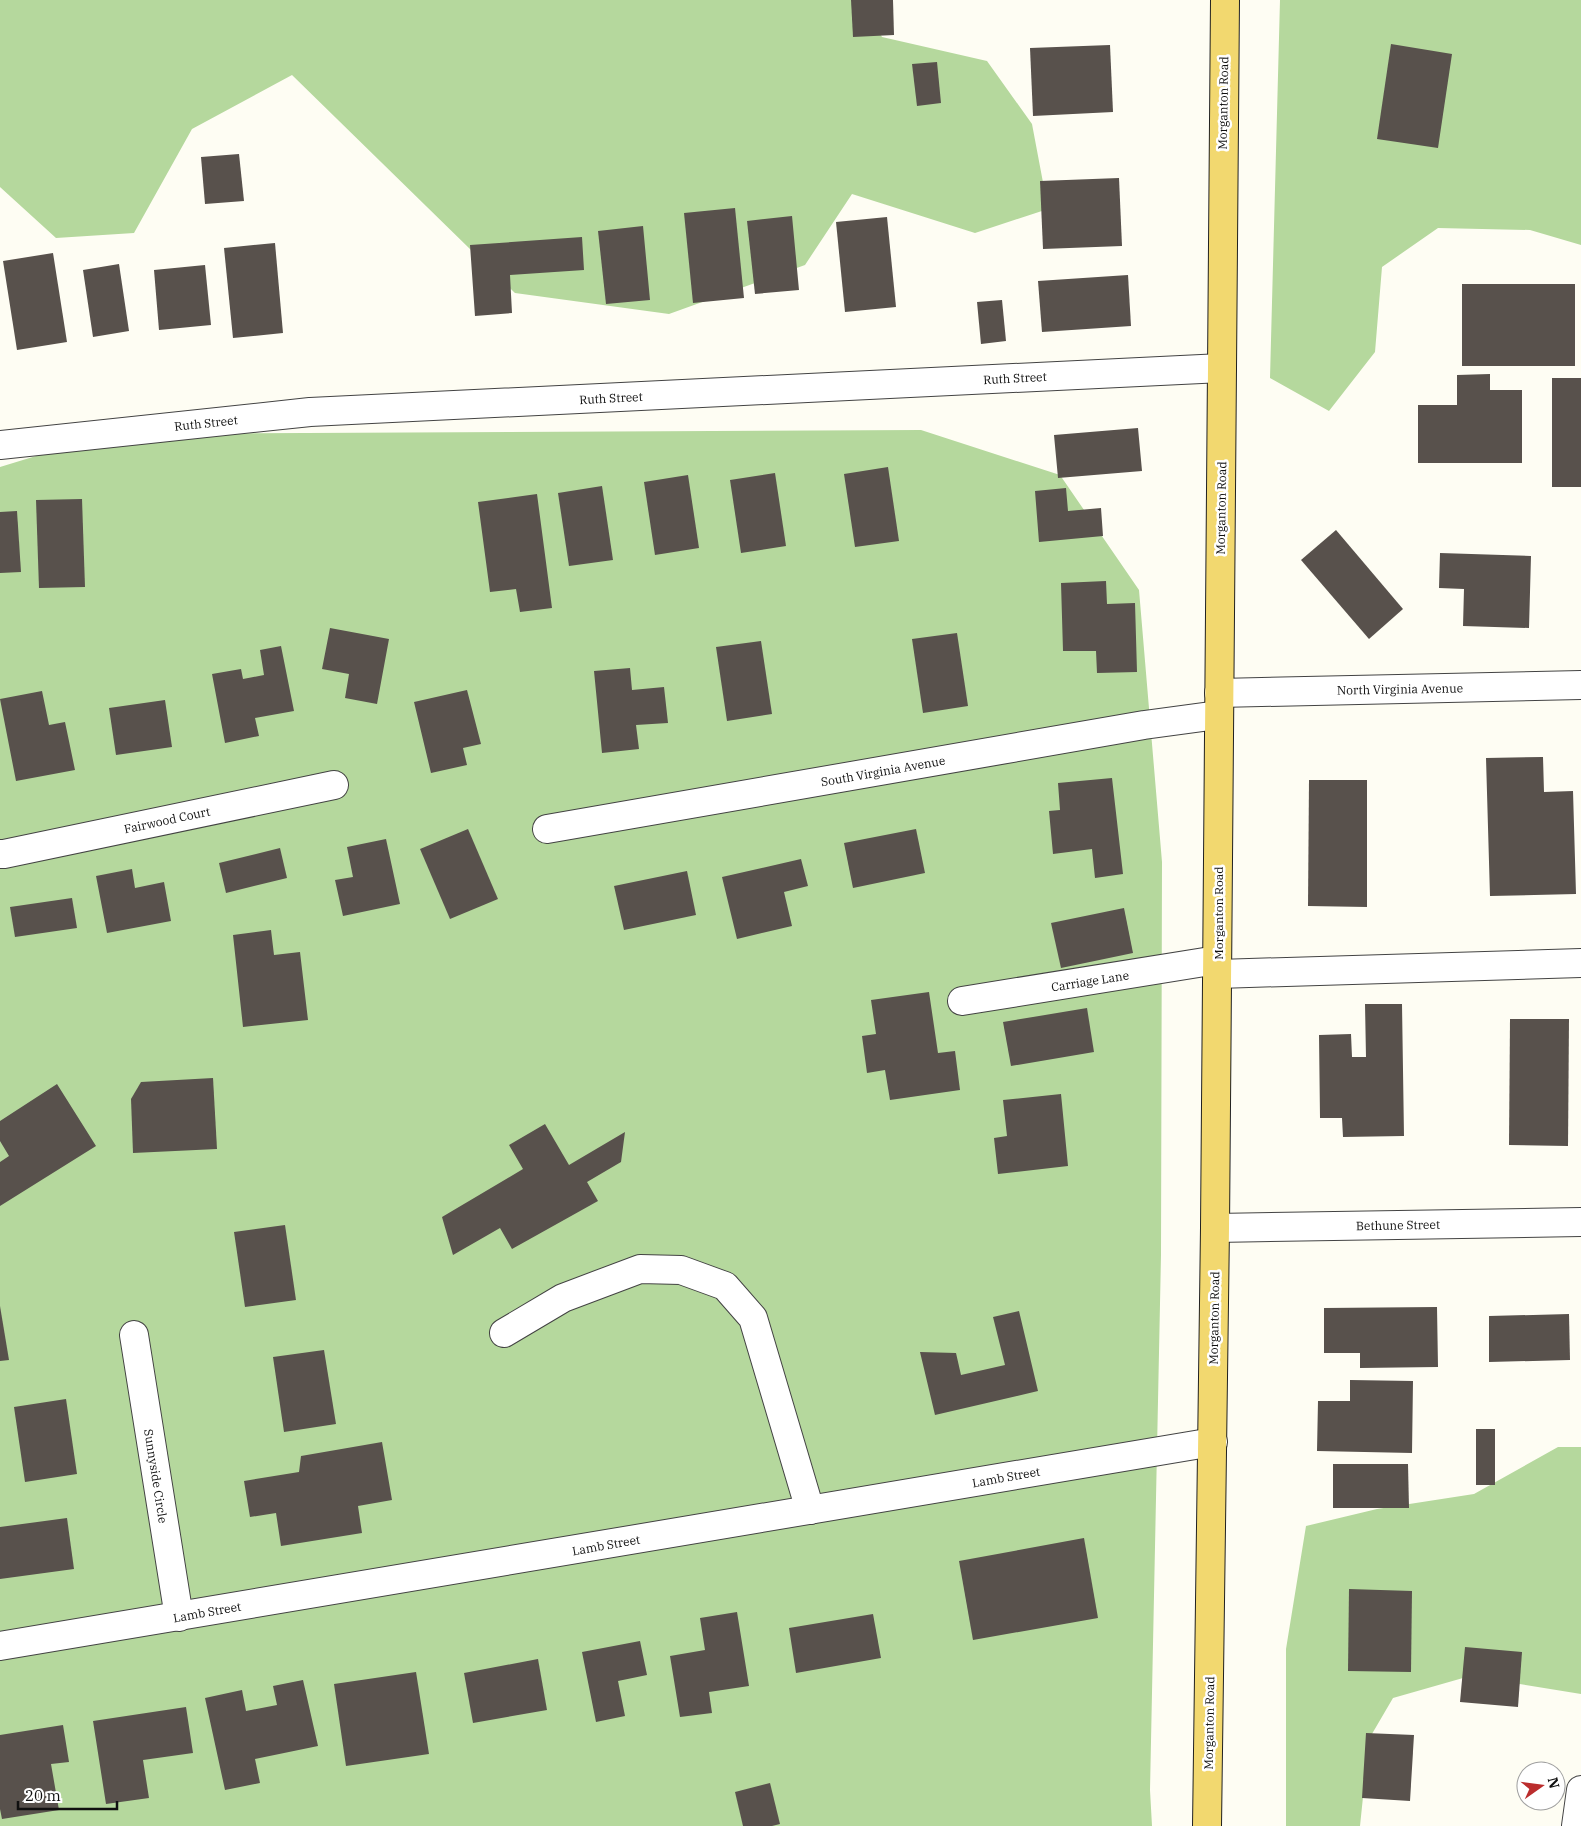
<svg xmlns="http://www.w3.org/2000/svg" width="1581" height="1826" font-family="'IBM Plex Serif',serif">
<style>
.forest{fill:#b5d89d}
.building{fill:#58514c}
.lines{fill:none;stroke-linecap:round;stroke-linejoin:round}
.minor-casing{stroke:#434343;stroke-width:30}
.major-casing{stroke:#212121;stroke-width:30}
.minor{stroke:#fff;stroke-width:28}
.major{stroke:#f2d86f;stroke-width:28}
.labels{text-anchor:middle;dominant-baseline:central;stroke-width:5;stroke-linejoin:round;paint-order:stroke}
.street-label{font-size:12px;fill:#101010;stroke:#fff}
</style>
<rect width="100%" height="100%" fill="#fefdf3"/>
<g class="forest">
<polygon points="0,0 861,0 882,37 987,61 1032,124 1048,209 975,233 852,194 805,265 669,314 515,293 292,75 192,129 134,233 56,238 0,187"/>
<polygon points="1280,0 1581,0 1581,245 1530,230 1438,228 1382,267 1375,352 1329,411 1270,378"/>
<polygon points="921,430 1060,475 1139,590 1162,862 1161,1255 1150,1790 1152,1826 0,1826 0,467 108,434"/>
<polygon points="1558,1447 1581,1447 1581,1694 1470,1676 1393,1698 1369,1739 1360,1826 1286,1826 1286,1649 1306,1526 1377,1509 1474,1494"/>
</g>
<g class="building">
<polygon points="851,0 893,0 894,35 853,37"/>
<polygon points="1391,44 1452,54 1438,148 1377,139"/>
<polygon points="1110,45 1113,112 1033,116 1030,48"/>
<polygon points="937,62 941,103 917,106 912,64"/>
<polygon points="239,154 244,201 205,204 201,157"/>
<polygon points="1119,178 1122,246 1043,249 1040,181"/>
<polygon points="735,208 744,298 693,303 684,213"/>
<polygon points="792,216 799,290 755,294 747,221"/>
<polygon points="887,217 896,307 845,312 836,222"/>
<polygon points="643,226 650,300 606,304 598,231"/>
<polygon points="582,237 584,270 510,275 512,313 475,316 470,245"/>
<polygon points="275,243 283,333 233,338 224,248"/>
<polygon points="53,253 67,342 17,350 3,261"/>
<polygon points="119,264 129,331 93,337 83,270"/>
<polygon points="205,265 211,325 159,330 154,270"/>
<polygon points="1128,275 1131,326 1042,332 1038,281"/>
<rect x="1462" y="284" width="113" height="82"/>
<polygon points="1002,300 1006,341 981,344 977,302"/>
<polygon points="1490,374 1490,390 1522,390 1522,463 1418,463 1418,405 1457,405 1457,375"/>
<rect x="1552" y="378" width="29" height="109"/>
<polygon points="1138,428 1142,471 1058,478 1054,435"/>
<polygon points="888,467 899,541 855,547 844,474"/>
<polygon points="775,473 786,546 741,553 730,480"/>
<polygon points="688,475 699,548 655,555 644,482"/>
<polygon points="602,486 613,560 569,566 558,493"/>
<polygon points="1066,488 1068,511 1101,508 1103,536 1039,542 1035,491"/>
<polygon points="537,494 552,608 520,612 516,589 490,592 478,502"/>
<polygon points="82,499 85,587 39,588 36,500"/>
<polygon points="17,511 21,572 0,573 0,512"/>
<polygon points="1336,530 1403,609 1369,639 1301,560"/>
<polygon points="1440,553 1531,556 1529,628 1463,626 1464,589 1439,588"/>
<polygon points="1106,581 1107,604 1135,603 1137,672 1097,673 1096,651 1063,651 1061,583"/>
<polygon points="330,628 389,639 377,704 345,698 349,674 322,669"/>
<polygon points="957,633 968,706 923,713 912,639"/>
<polygon points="761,641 772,714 727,721 716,647"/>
<polygon points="281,646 294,711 255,718 259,736 225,743 212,674 241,669 243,679 264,675 260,650"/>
<polygon points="630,668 632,690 664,687 668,723 636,725 639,749 602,753 594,671"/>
<polygon points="467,690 481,744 463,748 467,765 431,773 414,702"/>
<polygon points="42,691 49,725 65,722 75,770 16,781 0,699"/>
<polygon points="165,700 172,747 116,755 109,708"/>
<polygon points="1543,757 1544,792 1573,791 1576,894 1490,896 1486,758"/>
<polygon points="1112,778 1123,874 1095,878 1092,849 1053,854 1049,811 1060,810 1058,783"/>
<polygon points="1309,780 1367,780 1367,907 1308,906"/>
<polygon points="468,829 498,899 450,919 420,849"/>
<polygon points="916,829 925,873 853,888 844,843"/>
<polygon points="386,839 400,904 343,916 335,880 353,877 347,847"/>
<polygon points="280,848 287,878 226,893 219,863"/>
<polygon points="801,859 808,886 784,892 792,926 737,939 722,877"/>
<polygon points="132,869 135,888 164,882 171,921 107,933 96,876"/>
<polygon points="687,871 696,915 624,930 614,886"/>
<polygon points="72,898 77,928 15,937 10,907"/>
<polygon points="1124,908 1133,953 1061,968 1051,923"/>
<polygon points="271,930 274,955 300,952 308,1020 243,1027 233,935"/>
<polygon points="929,992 938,1053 955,1051 960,1090 890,1100 885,1070 867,1073 862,1036 876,1034 871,1000"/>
<polygon points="1365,1004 1402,1004 1404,1136 1343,1137 1342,1118 1320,1118 1319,1035 1351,1034 1352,1057 1366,1057"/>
<polygon points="1087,1008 1094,1052 1011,1066 1003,1022"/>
<polygon points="1510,1019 1569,1019 1568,1146 1509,1145"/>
<polygon points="213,1078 217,1149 133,1153 131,1099 141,1082"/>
<polygon points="57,1084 96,1146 0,1206 0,1162 9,1156 0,1141 0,1121"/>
<polygon points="1061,1094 1068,1166 998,1174 994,1138 1007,1136 1003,1100"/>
<polygon points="545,1124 569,1165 625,1132 621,1162 587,1182 598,1201 512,1249 500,1228 453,1255 442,1217 523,1169 509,1145"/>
<polygon points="285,1225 296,1300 245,1307 234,1232"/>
<polygon points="0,1306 9,1360 0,1361"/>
<polygon points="1437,1307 1438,1367 1360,1368 1360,1353 1324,1353 1324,1308"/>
<polygon points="1019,1311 1038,1391 935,1415 920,1352 956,1353 961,1375 1005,1365 993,1317"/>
<polygon points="1569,1314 1570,1360 1489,1362 1489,1316"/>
<polygon points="324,1350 336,1424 284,1432 273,1357"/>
<polygon points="1350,1380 1413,1381 1412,1453 1317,1451 1318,1401 1350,1401"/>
<polygon points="66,1399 77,1474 25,1482 14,1407"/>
<rect x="1476" y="1429" width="19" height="56"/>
<polygon points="382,1442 392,1500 358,1506 362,1533 281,1546 276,1513 250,1517 244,1481 299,1472 301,1456"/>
<polygon points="1333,1464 1408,1464 1409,1508 1333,1508"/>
<polygon points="67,1518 74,1569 0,1579 0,1527"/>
<polygon points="1084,1538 1098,1618 973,1640 959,1561"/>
<polygon points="1349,1589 1412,1591 1411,1672 1348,1671"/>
<polygon points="737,1612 749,1686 709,1692 712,1713 680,1717 670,1656 705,1650 700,1618"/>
<polygon points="873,1614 881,1658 796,1673 789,1628"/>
<polygon points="640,1641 647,1675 618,1681 625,1716 596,1722 582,1652"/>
<polygon points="1465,1647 1522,1652 1518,1707 1460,1702"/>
<polygon points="538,1659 547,1710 473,1723 464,1673"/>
<polygon points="416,1672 429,1754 346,1766 334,1684"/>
<polygon points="303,1680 318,1746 255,1759 260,1783 225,1790 205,1698 242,1690 246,1711 277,1705 273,1686"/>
<polygon points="186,1707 193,1753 143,1760 149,1798 106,1804 93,1721"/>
<polygon points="63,1725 69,1762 51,1764 59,1810 2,1819 0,1809 0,1735"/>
<polygon points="1366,1733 1414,1735 1410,1801 1362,1798"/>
<polygon points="770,1783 780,1824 772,1826 743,1826 735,1792"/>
</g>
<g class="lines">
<g class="minor-casing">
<g id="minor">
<polyline points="0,445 310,412 1222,368"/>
<polyline points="1219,693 1581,685"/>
<polyline points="547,829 1144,725 1218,715"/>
<polyline points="0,854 4,854 334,785"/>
<polyline points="1218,974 1581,963"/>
<polyline points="962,1001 1217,960"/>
<polyline points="1215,1228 1581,1222"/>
<polyline points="504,1333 563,1298 640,1269 681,1270 725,1286 753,1318 810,1510"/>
<polyline points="134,1335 179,1617"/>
<polyline points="0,1646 1213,1442"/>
<polyline points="1576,1826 1581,1790"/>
</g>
</g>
<g class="major-casing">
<polyline id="major" points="1207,1826 1215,1228 1225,0"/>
</g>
<use href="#minor" class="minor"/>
<use href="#major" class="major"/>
</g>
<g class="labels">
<g class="street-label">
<text transform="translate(1223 103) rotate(-89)">Morganton Road</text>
<text transform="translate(1015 378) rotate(-3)">Ruth Street</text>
<text transform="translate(611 398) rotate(-3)">Ruth Street</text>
<text transform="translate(206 423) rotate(-6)">Ruth Street</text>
<text transform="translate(1221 508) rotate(-89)">Morganton Road</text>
<text transform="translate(1400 689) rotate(-1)">North Virginia Avenue</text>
<text transform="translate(883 771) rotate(-10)">South Virginia Avenue</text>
<text transform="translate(167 820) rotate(-12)">Fairwood Court</text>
<text transform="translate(1218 913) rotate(-90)">Morganton Road</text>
<text transform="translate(1090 981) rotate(-9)">Carriage Lane</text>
<text transform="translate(1398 1225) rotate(-1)">Bethune Street</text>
<text transform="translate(1214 1318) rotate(-89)">Morganton Road</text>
<text transform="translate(156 1476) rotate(81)">Sunnyside Circle</text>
<text transform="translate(1006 1477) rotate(-10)">Lamb Street</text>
<text transform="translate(606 1545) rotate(-10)">Lamb Street</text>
<text transform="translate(207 1612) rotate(-10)">Lamb Street</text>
<text transform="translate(1209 1723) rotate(-89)">Morganton Road</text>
</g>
</g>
<g transform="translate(1541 1786) rotate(76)"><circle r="24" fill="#ffffff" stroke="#9f9f9f"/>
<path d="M0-4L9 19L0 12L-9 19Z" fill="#bb2d2d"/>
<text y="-8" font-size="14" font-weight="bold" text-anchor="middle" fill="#101010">N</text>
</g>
<path d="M18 1801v8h99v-8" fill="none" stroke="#101010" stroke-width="2.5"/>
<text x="25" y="1801" font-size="15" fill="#101010" stroke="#ffffff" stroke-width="4" paint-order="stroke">20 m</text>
</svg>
